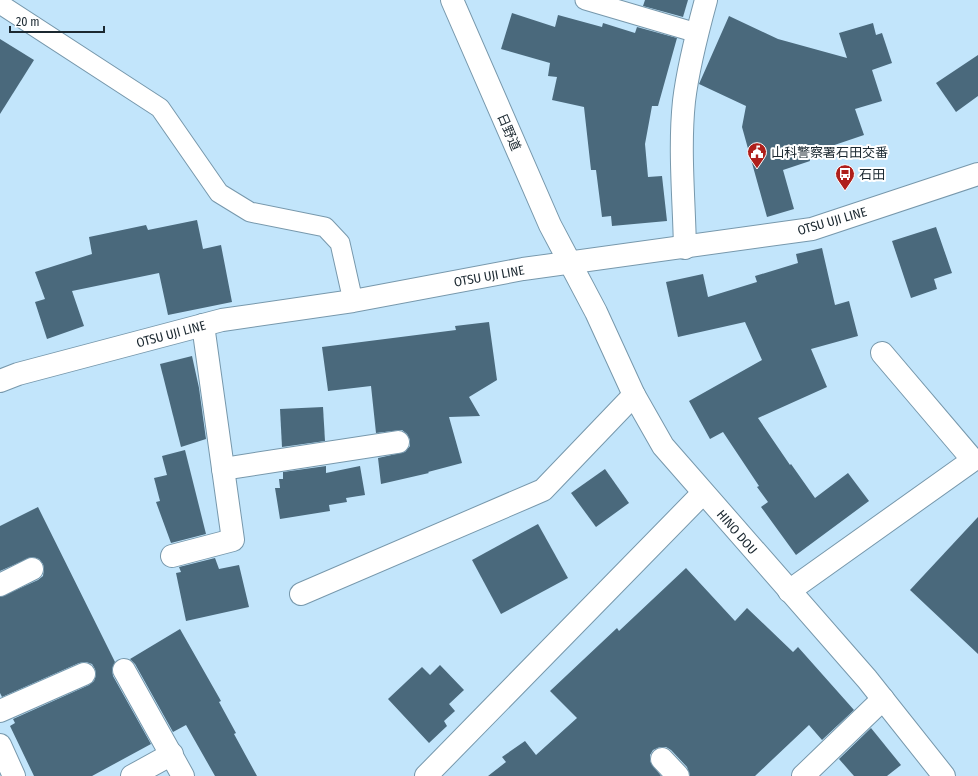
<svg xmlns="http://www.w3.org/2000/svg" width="978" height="776" font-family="'Fira Sans Condensed','Noto Sans JP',sans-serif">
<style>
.building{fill:#4a697c}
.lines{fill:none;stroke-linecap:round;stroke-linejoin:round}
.lane-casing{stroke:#7798ac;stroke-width:21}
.street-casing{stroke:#7798ac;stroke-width:24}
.secondary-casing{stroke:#7798ac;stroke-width:24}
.primary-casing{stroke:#7798ac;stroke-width:24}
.lane{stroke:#fff;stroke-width:19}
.street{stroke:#fff;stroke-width:22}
.secondary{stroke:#fff;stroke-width:22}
.primary{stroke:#fff;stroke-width:22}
.labels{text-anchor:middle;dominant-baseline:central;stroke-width:4;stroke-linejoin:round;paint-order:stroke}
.street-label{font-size:13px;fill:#1b2830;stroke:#fff}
.poi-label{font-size:13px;fill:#1b2830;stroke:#fff;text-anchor:start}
</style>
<rect width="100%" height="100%" fill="#c2e5fb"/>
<g class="building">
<polygon points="645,0 688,0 683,17 643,6"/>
<polygon points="512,13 555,27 558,15 602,27 603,23 635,33 637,27 677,38 658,106 652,106 645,144 648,177 662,176 667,221 612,226 611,216 602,217 596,170 591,170 584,107 552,100 557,77 548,76 550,63 501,49"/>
<polygon points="729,16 778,39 847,58 839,33 873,23 876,35 882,33 892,63 872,70 882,101 855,109 864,135 808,154 810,161 783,170 794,209 767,217 742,127 746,106 699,84"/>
<polygon points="0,39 34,60 0,114"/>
<polygon points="978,55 978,96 956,112 936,83"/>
<polygon points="197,220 203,249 221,245 232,302 168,315 159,273 72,291 84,326 47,339 35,302 45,299 35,272 92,254 89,237 146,225 148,230"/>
<polygon points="936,227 952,273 934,279 937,289 911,298 892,241"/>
<polygon points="822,248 835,305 849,301 858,336 811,349 827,387 758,418 790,465 791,464 815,498 848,473 869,501 796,555 761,507 768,502 757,487 759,486 723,432 710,439 689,401 762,360 745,322 678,337 666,282 703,274 708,297 757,282 755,276 798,263 796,254"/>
<polygon points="489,322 497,380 469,397 480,416 449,417 462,463 428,472 429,473 381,484 378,458 405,452 410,446 410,440 407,434 402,430 376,433 371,386 328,391 322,347 456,330 455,326"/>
<polygon points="192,356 199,388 206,439 181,447 160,364"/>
<polygon points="323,407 325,441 282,447 280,409"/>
<polygon points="185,450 206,534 171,543 156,502 160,501 154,478 167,475 162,456"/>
<polygon points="326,466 326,473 360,466 365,495 346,498 347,502 329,505 330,511 280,519 275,488 280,488 279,479 283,479 283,472"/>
<polygon points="605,469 629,503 596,527 571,493"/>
<polygon points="38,507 115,662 112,669 113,676 151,744 92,776 34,776 10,726 15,723 13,719 89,685 94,681 96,675 95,669 92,664 86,662 79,663 2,697 0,693 0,597 38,580 43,576 44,569 43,564 39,559 32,557 0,571 0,526"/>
<polygon points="978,517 978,654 910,590"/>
<polygon points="538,524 568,578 501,614 472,560"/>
<polygon points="215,558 219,569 239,565 249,607 186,621 176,573 181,572 179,567"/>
<polygon points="686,568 735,621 747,608 793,652 798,647 854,710 822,740 809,725 755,776 690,776 687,767 671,750 666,747 660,747 653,750 650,755 650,761 661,776 488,776 506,762 502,757 525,741 536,755 577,718 550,691 617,628 619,631"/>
<polygon points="180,629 221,701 219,702 236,733 234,734 257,776 215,776 186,725 173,732 135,664 130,659"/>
<polygon points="440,665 464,690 449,704 455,711 444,721 447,726 429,743 388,699 422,667 430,675"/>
<polygon points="871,728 901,765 887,776 854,776 839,759"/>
</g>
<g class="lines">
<g class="lane-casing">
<g id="lane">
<polyline points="585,0 697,33"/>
<polyline points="0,4 160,108 219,193 250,212 325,227 340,243 353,301"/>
</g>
</g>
<g class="street-casing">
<g id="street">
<path d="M685,248C684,199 679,149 684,101C688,67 697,33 706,0"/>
<polyline points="223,469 398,442"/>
<polyline points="172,556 233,540 203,325"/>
<polyline points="0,585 32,569"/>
<polyline points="789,591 973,460 882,353"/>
<polyline points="301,594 543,490 634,395"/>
<polyline points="124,670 183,776"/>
<polyline points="0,711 84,674"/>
<polyline points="0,745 14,776"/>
<polyline points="662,759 678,776"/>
<polyline points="132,776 172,754"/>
<polyline points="426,776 703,493"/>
<polyline points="803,776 883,699"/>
</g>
</g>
<g class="secondary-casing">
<polyline id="secondary" points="452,0 550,225 596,312 634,395 663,446 867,679 944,776"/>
</g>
<g class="primary-casing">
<polyline id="primary" points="0,381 18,374 222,320 353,301 523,269 812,229 978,174"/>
</g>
<use href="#lane" class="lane"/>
<use href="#street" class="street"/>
<use href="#secondary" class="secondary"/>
<use href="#primary" class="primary"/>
</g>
<defs>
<g id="civic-pin" transform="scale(1)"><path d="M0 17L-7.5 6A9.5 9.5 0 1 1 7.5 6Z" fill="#af1f1b" stroke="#fff"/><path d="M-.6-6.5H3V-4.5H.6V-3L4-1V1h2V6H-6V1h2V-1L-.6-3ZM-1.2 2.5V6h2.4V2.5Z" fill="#fff"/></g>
<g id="bus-pin" transform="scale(1)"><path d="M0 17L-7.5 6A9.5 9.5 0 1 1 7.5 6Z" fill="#af1f1b" stroke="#fff"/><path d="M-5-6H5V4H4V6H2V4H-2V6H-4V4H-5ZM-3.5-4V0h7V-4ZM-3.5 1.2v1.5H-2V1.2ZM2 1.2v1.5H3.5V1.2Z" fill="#fff"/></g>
</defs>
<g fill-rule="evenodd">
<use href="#civic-pin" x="757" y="152"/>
<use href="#bus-pin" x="845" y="174"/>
</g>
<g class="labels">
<g class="street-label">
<text transform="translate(509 132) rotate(67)">日野道</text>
<text transform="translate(832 221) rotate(-16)">OTSU UJI LINE</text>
<text transform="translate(489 276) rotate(-10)">OTSU UJI LINE</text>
<text transform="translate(171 334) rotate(-15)">OTSU UJI LINE</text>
<text transform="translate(737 532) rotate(49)">HINO DOU</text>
</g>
<g class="poi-label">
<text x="771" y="152">山科警察署石田交番</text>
<text x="859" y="174">石田</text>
</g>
</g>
<path d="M10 26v6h94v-6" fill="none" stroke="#1b2830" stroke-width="2"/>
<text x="16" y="26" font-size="12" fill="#1b2830" stroke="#ffffff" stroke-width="3" paint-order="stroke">20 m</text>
</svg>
